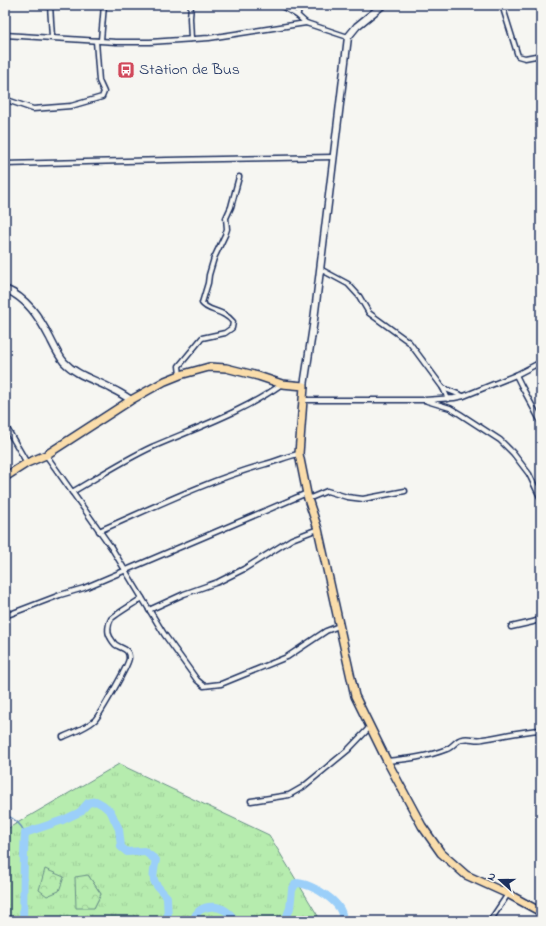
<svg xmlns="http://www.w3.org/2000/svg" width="546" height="926" font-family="'Indie Flower',sans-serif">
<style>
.grass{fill:url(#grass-tufts);stroke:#688e86;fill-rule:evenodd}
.forest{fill:url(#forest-crowns);stroke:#688e86}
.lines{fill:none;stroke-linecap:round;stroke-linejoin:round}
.stream{stroke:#688fbb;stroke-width:1.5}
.river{stroke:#9bcff9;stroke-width:8}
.street-casing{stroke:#1b2f5e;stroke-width:7}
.secondary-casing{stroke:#1b2f5e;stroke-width:9}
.primary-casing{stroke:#1b2f5e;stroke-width:10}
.street{stroke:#f6f6f2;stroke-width:4}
.secondary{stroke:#f6f6f2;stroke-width:6}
.primary{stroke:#faddab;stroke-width:7}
.labels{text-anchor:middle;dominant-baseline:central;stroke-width:3;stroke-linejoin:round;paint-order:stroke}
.poi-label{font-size:16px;fill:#1b2f5e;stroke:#f6f6f2;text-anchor:start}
</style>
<defs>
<pattern id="grass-tufts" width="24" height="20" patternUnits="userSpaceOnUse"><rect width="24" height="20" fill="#b6ecae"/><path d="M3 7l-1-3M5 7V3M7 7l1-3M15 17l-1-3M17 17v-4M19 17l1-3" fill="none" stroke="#9ccb98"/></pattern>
<pattern id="forest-crowns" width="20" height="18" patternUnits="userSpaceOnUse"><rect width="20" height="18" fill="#b6ecae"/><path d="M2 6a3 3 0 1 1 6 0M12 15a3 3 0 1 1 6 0" fill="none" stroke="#9ccb98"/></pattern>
</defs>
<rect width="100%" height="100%" fill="#f6f6f2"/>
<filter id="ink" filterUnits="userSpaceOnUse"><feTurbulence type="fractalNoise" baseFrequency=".025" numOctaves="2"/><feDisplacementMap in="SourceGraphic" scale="8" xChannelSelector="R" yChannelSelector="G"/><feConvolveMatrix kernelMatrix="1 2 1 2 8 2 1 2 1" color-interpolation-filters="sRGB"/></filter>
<g filter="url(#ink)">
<path class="grass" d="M119,764L269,835L321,921H5L7,829ZM88,875L101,894L94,908Z"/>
<g class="forest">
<polygon points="45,869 64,877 59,891 47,896 39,890"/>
<polygon points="88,875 101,894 94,908 76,908 75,877"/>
</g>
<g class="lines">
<path class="stream" d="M5,815C14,818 21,824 25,833"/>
<g class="river">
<path d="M23,921C24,892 23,862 25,833L63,820L80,812L88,803L96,801L103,805L111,812L114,819L119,829L121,847L127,852L144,851L156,860C151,881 152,881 167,897L168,921"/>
<path d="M194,921C196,901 228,903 234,921"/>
<path d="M285,921L290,908L292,890L296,883C311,883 346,903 342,921"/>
</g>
<g class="street-casing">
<g id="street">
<polyline points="50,5 52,37"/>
<polyline points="280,5 297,15 306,23 348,37"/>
<polyline points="502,5 518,56 525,58 541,55"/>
<polyline points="297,15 302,5"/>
<polyline points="5,35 116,42 150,42 209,38 306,23"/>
<polyline points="191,39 190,18 191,5"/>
<polyline points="101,40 104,5"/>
<polyline points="10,101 33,109 71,106 102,97 104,92 99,81 96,41"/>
<polyline points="5,164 167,160 334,157"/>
<polyline points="320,269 348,284 359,296 369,313 409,342 443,388 448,399"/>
<path d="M180,375L179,366L202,338L225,333L232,328L233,322C223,309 208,312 202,303L208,283L209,275L214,258L225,235L227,229L226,218L231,207L239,177"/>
<polyline points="516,375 521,385 541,422"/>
<polyline points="443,388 463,396"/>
<polyline points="303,400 425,400 454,398 464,396 516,375 541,362"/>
<polyline points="427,401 450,408 460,414 500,440 513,453 529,474 541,499"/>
<polyline points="5,425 27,463"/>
<polyline points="46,455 111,547 164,634 197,680 204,686 221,684 287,657 326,631 339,626"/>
<path d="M72,492C98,477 124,460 152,447C196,428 243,412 282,384"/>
<polyline points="308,499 327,491 347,497 363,499 405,491"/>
<path d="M99,531C154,507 209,480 266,464C278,461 287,456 299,454"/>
<polyline points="149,610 184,594 218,582 244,569 292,539 318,529"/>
<polyline points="5,616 60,595 84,588 307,493"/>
<polyline points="511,627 533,622 541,619"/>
<path d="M63,737C74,732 86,728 95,720C100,714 129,665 129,658C129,649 123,649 118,646C114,645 112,640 110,637C107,632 108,624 111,619C116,614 135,603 142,598"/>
<path d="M387,761C408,759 427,757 447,749C453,747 456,740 462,739C469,737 476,741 483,739C503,736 521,731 541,730"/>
<polyline points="251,801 289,795 303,787 348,750 370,727"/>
<polyline points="490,921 508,894"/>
</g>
</g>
<g class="secondary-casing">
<g id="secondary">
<path d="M5,289C27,298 39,317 50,338C54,346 58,355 64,362C77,376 96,380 112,389C119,392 125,396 131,400"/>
<polyline points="304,386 314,320 348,37 357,26 383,5"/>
</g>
</g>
<g class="primary-casing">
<polyline id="primary" points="5,477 27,463 46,455 131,400 165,381 180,375 209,367 226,368 258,376 282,384 304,386 299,454 308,499 318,529 355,696 387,761 422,826 441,853 466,875 508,894 541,912"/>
</g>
<use href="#street" class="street"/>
<use href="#secondary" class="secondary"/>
<use href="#primary" class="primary"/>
</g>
</g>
<defs>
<g id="bus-square" transform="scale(0.9)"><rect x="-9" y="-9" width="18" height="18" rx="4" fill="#d1495b" stroke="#f6f6f2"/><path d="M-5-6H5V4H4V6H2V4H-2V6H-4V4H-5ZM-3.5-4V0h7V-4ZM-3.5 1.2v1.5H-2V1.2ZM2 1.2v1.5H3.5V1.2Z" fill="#fff"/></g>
</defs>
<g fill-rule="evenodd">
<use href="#bus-square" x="126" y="70"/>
</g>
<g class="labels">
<g class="poi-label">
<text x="139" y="70">Station de Bus</text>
</g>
</g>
<rect width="546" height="926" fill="none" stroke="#f6f6f2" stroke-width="20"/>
<rect x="10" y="10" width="526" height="906" fill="none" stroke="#1b2f5e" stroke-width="1.5" filter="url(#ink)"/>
<g transform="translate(500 880) rotate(291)" stroke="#f6f6f2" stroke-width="3" paint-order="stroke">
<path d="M0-3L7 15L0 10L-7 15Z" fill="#1b2f5e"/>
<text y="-6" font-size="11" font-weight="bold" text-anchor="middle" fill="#1b2f5e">N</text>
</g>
</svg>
